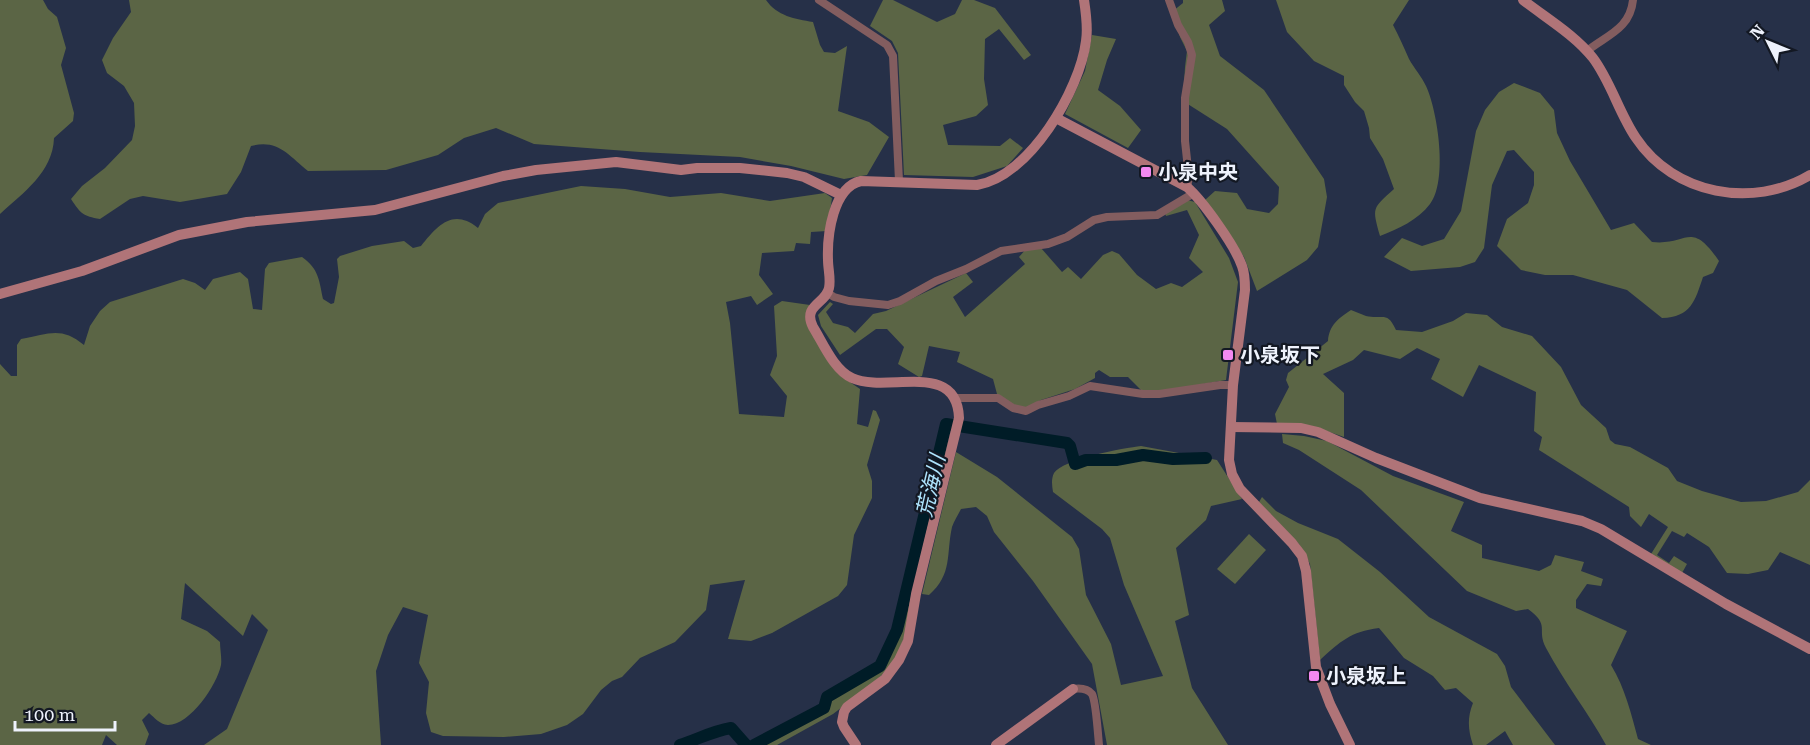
<svg xmlns="http://www.w3.org/2000/svg" width="1810" height="745" font-family="'Roboto Serif','Noto Sans JP',serif">
<style>
.forest{fill:#5b6545}
.lines{fill:none;stroke-linecap:round;stroke-linejoin:round}
.river{stroke:#001c27;stroke-width:12}
.street{stroke:#835d5f;stroke-width:8}
.secondary{stroke:#b07478;stroke-width:10}
.poi-dot{fill:#f389f1;stroke:#131823;stroke-width:2}
.labels{text-anchor:middle;dominant-baseline:central;stroke-width:4.5;stroke-linejoin:round;paint-order:stroke}
.poi-label{font-size:20px;font-weight:bold;fill:#eef2fc;stroke:#131823;text-anchor:start}
.water-label{font-size:21px;font-style:italic;fill:#aee4fd;stroke:#131823}
</style>
<rect width="100%" height="100%" fill="#263048"/>
<g class="forest">
<path d="M0,0H43L48,9L57,17L66,48L61,65L74,113L73,121L54,138C53,172 23,193 0,214Z"/>
<path d="M129,0H766C777,16 795,19 813,22L820,45L824,52L835,53L847,46L838,111L869,122L889,137L867,175L844,179L791,166L740,157L640,152L534,144L496,128L464,138L438,155L386,170L308,171C288,155 278,139 251,146L241,172L227,194L180,202L143,196L130,199L100,219C83,216 81,214 71,199L82,186L105,168L132,140L135,126L134,103L124,86L107,73L102,60L113,38L131,12Z"/>
<polygon points="883,0 893,0 937,22 955,14 962,0 974,0 995,8 1031,55 1024,60 999,29 985,39 984,79 988,105 976,116 943,125 948,145 1000,146 1010,138 1023,148 1007,166 973,177 904,175 898,53 892,41 870,26"/>
<polygon points="1183,0 1222,0 1225,11 1209,25 1220,56 1264,90 1324,179 1327,197 1318,247 1307,260 1257,291 1244,257 1205,200 1215,191 1237,193 1247,209 1269,213 1278,204 1279,187 1227,129 1183,101 1185,67 1187,51 1180,37 1173,11 1183,3"/>
<path d="M1276,0H1409L1393,25C1399,36 1404,48 1409,59C1414,68 1422,77 1426,86C1438,112 1448,181 1430,204C1418,220 1398,229 1380,236C1372,207 1372,209 1394,189L1383,159L1370,138L1369,128L1364,111L1355,102L1344,85V76L1314,61L1287,32Z"/>
<polygon points="1092,35 1116,39 1107,60 1098,90 1120,106 1141,130 1128,148 1065,114 1085,71"/>
<path d="M1514,83L1540,93L1554,110L1557,133L1570,161L1611,230L1634,223L1652,242C1688,246 1690,219 1719,261L1713,273L1703,277C1695,301 1691,317 1662,318L1627,290L1573,275H1545L1521,270L1497,246L1507,219L1528,203L1534,185V172L1514,150L1507,151L1492,185L1484,248L1475,262L1460,267L1411,271L1384,257L1402,238L1422,246L1444,239L1461,211L1476,131L1485,110L1499,92Z"/>
<path d="M581,186L625,189L670,197L721,193L770,201L825,193L832,198L827,231L811,232L810,244L796,243L794,251L762,253L759,275L773,294L757,305L751,296L726,302L730,323L739,414L784,417L787,396L770,375L777,356L774,306L782,301L810,305L806,314L844,378L860,389L857,424L868,427L873,410L876,411L880,420L867,465L872,481V498L854,535L847,585L838,596L772,633L751,641L728,639L745,580L710,585L706,610L675,642L640,658L622,677L612,681L601,690L583,714L567,725L541,734L504,737L443,736L431,732L426,713L429,682L419,663L428,615L403,607L388,635L376,671L381,745H204L227,729L268,630L252,614L243,636L185,583L181,619L207,631L220,642C220,649 222,659 221,665C217,685 190,725 168,725C159,724 155,718 149,713L142,720L149,734L145,745H117L106,735L102,745H0V364L11,376H17V345L21,339C49,334 61,326 84,345L90,326L100,311L110,302L183,279L195,283L205,290L213,279L240,272L248,279L253,309L262,310L265,269L269,263L302,257C319,269 319,280 323,299L331,304L334,303L339,277L337,259L340,256L372,246L404,241L413,248L421,246C438,225 453,208 478,228L485,214L498,203Z"/>
<polygon points="1187,200 1195,202 1229,258 1238,282 1226,380 1158,392 1142,391 1128,377 1110,377 1099,370 1095,373 1095,378 1075,389 1041,400 1028,407 1021,408 1008,402 997,394 993,379 957,362 960,352 929,346 922,376 919,377 898,364 904,347 887,329 876,329 840,355 821,326 818,315 830,302 833,304 826,312 833,323 848,327 855,333 873,314 886,311 966,273 973,282 953,297 965,317 1025,264 1019,257 1026,249 1041,248 1062,272 1068,267 1081,279 1103,255 1112,251 1119,254 1137,275 1156,289 1171,283 1182,287 1203,272 1189,258 1199,235 1187,210 1166,216 1165,213"/>
<path d="M1351,310C1356,312 1361,314 1366,316C1383,320 1387,310 1396,330L1422,332L1453,321L1466,313L1487,315L1502,327L1532,336L1561,367L1581,405L1606,428L1610,440L1615,444L1630,447L1668,468L1677,481L1702,491L1741,502L1766,501L1798,492L1810,480V565L1780,552L1768,570L1748,574L1727,573L1709,547L1687,533L1684,537L1672,531L1657,555L1669,563L1674,556L1687,564L1682,573L1651,554L1668,527L1649,514L1641,527L1630,516L1629,507L1539,450L1542,437L1534,431L1536,392L1479,365L1463,397L1431,379L1440,359L1417,348L1400,359L1364,350L1353,360L1323,374L1344,393V437L1312,426L1277,424L1275,414L1289,387L1286,380L1288,373L1328,341C1329,325 1339,318 1351,310Z"/>
<polygon points="947,427 951,427 905,636 895,659 881,676 862,692 833,714 777,745 759,745 826,709 830,699 882,666 899,631 931,476"/>
<path d="M1282,434L1304,436L1327,441L1393,476L1464,502L1451,531L1482,545V558L1539,571L1551,565L1555,555L1584,562L1581,571L1603,579L1601,586L1587,584L1576,600V608L1627,631L1611,665C1625,688 1631,713 1638,739L1651,745H1606C1588,712 1564,682 1546,648C1536,629 1551,626 1528,609L1516,611L1467,591L1361,490L1299,450L1283,443Z"/>
<path d="M1141,446L1217,460L1242,499L1211,506L1206,520L1176,548L1189,615L1175,621L1192,688L1228,745H1107L1092,664L1033,581L994,532L987,516L976,507L961,509C958,515 954,521 952,527C946,554 953,574 929,595L922,594L956,452L997,477L1072,537L1079,549L1086,595L1111,644L1121,685L1163,676L1124,585L1110,538L1102,529L1053,492C1052,486 1051,479 1054,473C1063,459 1124,448 1141,446Z"/>
<path d="M1262,497L1276,511L1298,523L1338,539L1380,572L1429,617L1497,654L1505,666L1511,687L1555,745H1513L1505,731L1486,745H1473C1468,730 1467,718 1473,703L1456,688L1445,690L1433,676L1404,658L1379,628C1350,632 1341,641 1320,660L1310,564L1299,544L1259,502Z"/>
<polygon points="1249,534 1266,550 1235,584 1217,569"/>
</g>
<g class="lines">
<g class="river">
<path d="M680,745C698,739 713,731 731,728L746,745"/>
<polyline points="754,745 824,708 827,697 880,666 897,630 946,424 1067,443 1070,446 1075,464 1086,460 1116,460 1143,455 1173,459 1206,458"/>
</g>
<g class="street">
<polyline points="819,0 887,45 893,56 899,181"/>
<polyline points="1169,0 1178,25 1188,42 1192,55 1185,98 1185,141 1189,178 1187,187"/>
<path d="M1587,51C1607,35 1630,29 1633,0"/>
<polyline points="828,293 834,297 849,301 888,305 900,301 936,281 966,269 1001,251 1048,244 1067,237 1094,220 1107,217 1157,215 1194,193"/>
<polyline points="956,398 998,398 1013,408 1026,411 1038,405 1069,396 1090,386 1143,394 1159,394 1220,385 1233,385"/>
<path d="M1073,689C1080,688 1087,688 1092,694C1096,701 1098,735 1099,745"/>
</g>
<g class="secondary">
<path d="M1523,0C1546,18 1575,35 1593,58C1611,82 1619,113 1636,138C1674,195 1753,209 1810,175"/>
<path d="M1056,118L1187,187C1203,201 1235,246 1242,266C1245,274 1245,282 1245,290L1233,385L1229,460L1232,474L1240,489L1292,543L1302,556L1306,571L1316,667L1330,704L1350,745"/>
<polyline points="0,294 82,271 179,235 247,222 375,210 503,176 536,170 616,162 681,170 697,168 740,168 787,173 804,177 841,195"/>
<polyline points="1231,427 1301,428 1318,432 1376,458 1480,498 1582,521 1601,529 1726,604 1810,649"/>
<path d="M856,745L844,727L842,722L844,712L847,707L885,679L899,660L908,641L916,594L959,418C957,359 887,394 852,378C834,370 823,343 813,327C802,305 826,304 829,288C831,279 828,269 828,260C827,235 833,187 861,181L977,185C1029,177 1080,90 1086,41C1088,29 1086,13 1084,0"/>
<polyline points="996,745 1073,689"/>
</g>
</g>
<g class="poi-dot">
<rect x="1140" y="166" width="12" height="12" rx="3"/>
<rect x="1222" y="349" width="12" height="12" rx="3"/>
<rect x="1308" y="670" width="12" height="12" rx="3"/>
</g>
<g class="labels">
<g class="poi-label">
<text x="1158" y="172">小泉中央</text>
<text x="1240" y="355">小泉坂下</text>
<text x="1326" y="676">小泉坂上</text>
</g>
<g class="water-label">
<text transform="translate(931 486) rotate(-77)">荒海川</text>
</g>
</g>
<g transform="translate(1768 42) rotate(313)" stroke="#131823" stroke-width="4.5" paint-order="stroke">
<path d="M0-4.5L10 22L0 15L-10 22Z" fill="#eef2fc"/>
<text y="-9" font-size="16" font-weight="bold" text-anchor="middle" fill="#eef2fc">N</text>
</g>
<path d="M15 721v9h100v-9" fill="none" stroke="#eef2fc" stroke-width="3"/>
<text x="24" y="721" font-size="18" fill="#eef2fc" stroke="#131823" stroke-width="4.5" paint-order="stroke">100 m</text>
</svg>
